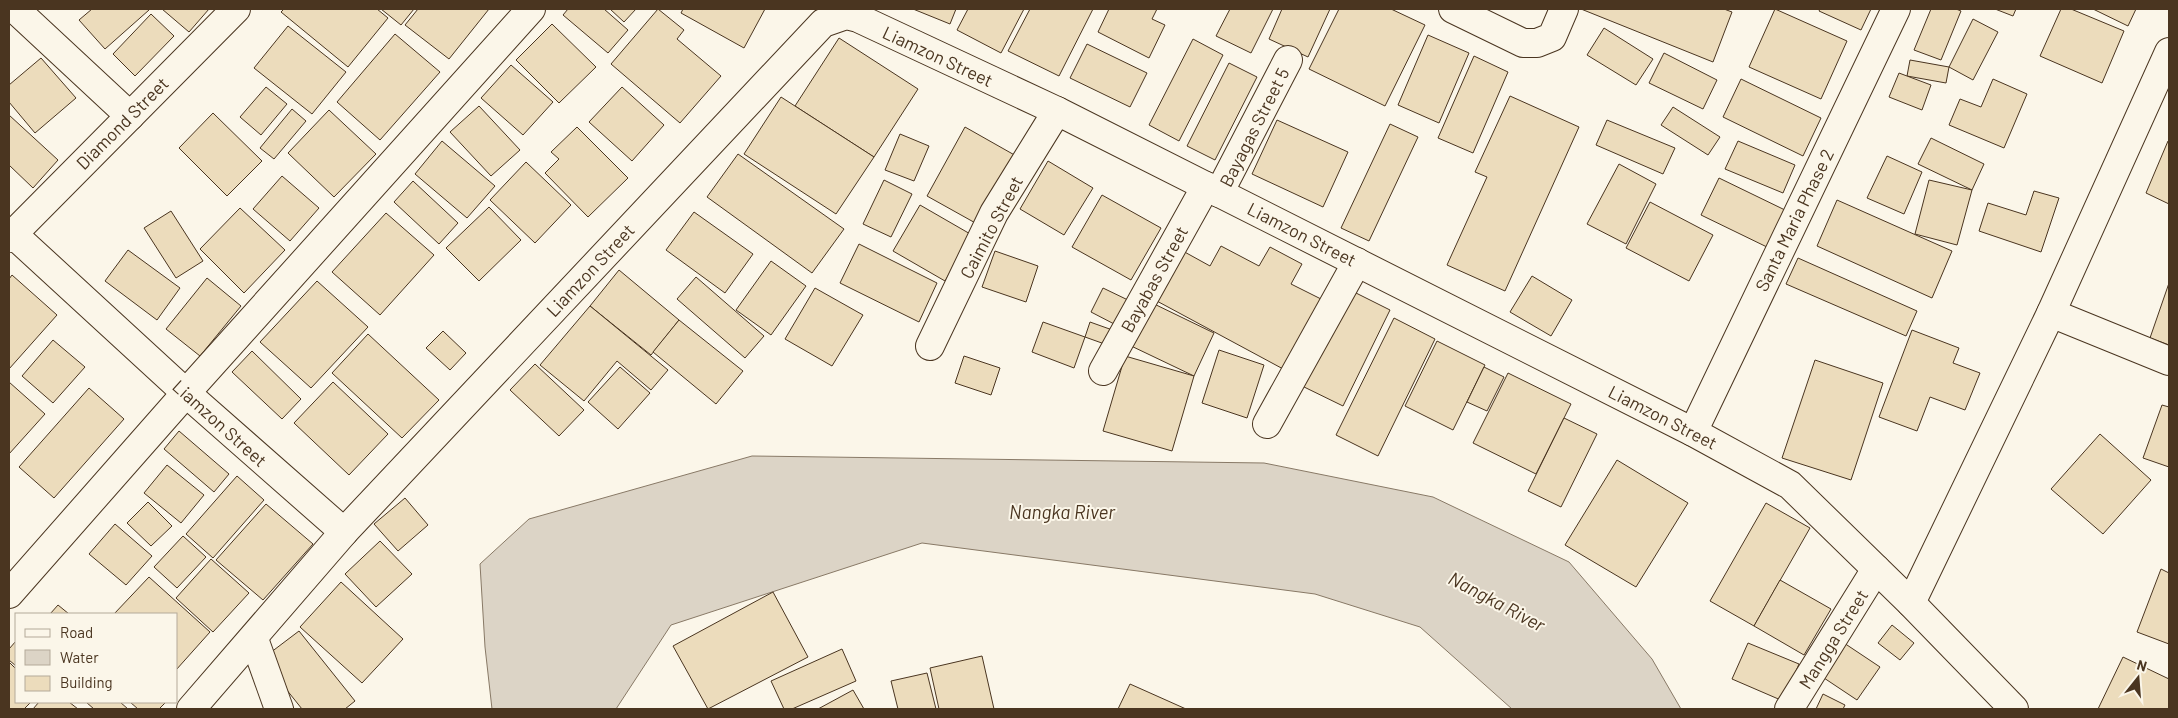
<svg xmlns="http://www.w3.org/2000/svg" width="2178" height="718" font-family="Barlow,sans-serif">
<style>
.water{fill:#dcd4c6;stroke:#887966}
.building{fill:#ecdcbc;stroke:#4a3520}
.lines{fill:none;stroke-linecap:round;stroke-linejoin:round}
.street-casing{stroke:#4a3520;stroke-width:30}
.secondary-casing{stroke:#4a3520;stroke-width:30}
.street{stroke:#fbf6e9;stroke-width:28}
.secondary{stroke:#fbf6e9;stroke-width:28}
.labels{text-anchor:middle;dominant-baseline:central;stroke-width:4;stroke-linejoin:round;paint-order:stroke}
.street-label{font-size:18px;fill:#4a3520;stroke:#fbf6e9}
.water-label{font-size:19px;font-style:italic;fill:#4a3520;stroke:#fbf6e9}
</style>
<rect width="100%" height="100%" fill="#fbf6e9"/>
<polygon class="water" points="752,456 1264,463 1433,497 1569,562 1652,659 1681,709 1512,709 1420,627 1315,594 922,543 671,625 616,709 492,709 485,647 480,564 529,519"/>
<g class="building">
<polygon points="92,9 148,9 149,10 105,49 79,20"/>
<polygon points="162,9 209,9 189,32"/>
<polygon points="284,9 377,9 388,18 348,67 281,12"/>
<polygon points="381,9 414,9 401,25"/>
<polygon points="418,9 489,9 449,59 405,25"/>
<polygon points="568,9 604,9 628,30 608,53 563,15"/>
<polygon points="610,9 636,9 624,22"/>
<polygon points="658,9 684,30 677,39 721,76 680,123 611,64"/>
<polygon points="683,9 765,9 744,48 681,13"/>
<polygon points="913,9 956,9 950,24"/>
<polygon points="968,9 1024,9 1001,53 957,30"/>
<polygon points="1030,9 1093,9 1059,76 1008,51"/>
<polygon points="1109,9 1157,9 1152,19 1165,25 1149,58 1098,32"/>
<polygon points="1230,9 1273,9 1251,53 1216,36"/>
<polygon points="1282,9 1330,9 1308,57 1269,39"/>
<polygon points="1339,9 1391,9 1425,25 1385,106 1309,69"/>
<polygon points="1581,9 1724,9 1732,12 1713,62"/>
<polygon points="1775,9 1847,41 1821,99 1749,67"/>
<polygon points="1820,9 1871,9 1861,30 1819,11"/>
<polygon points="1931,9 1956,9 1961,11 1941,60 1914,50"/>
<polygon points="1995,9 2016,9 2013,16"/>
<polygon points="2061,9 2071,9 2124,31 2102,83 2040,56"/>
<polygon points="2093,9 2136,9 2128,26"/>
<polygon points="151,14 174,36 135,76 113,54"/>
<polygon points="1973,19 1998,32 1973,80 1949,67"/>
<polygon points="552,24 596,67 559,103 516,60"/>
<polygon points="288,26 346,72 312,114 254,68"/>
<polygon points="1604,28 1653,59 1636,85 1587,55"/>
<polygon points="395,34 440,72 380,140 337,102"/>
<polygon points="1428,35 1469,53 1439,123 1398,105"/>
<polygon points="839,38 918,89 874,157 795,106"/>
<polygon points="1193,39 1223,55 1179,141 1149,125"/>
<polygon points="1087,44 1147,73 1130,107 1070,78"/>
<polygon points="1664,53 1717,80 1703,109 1649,83"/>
<polygon points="1474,56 1508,72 1473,153 1438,138"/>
<polygon points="41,58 76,98 35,133 9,102 9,85"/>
<polygon points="1910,60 1949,67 1946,83 1907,76"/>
<polygon points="1229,63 1257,77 1215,160 1187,146"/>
<polygon points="511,65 553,102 523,135 481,98"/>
<polygon points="1899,73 1931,85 1922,110 1889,97"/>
<polygon points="1741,79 1821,118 1803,156 1723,117"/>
<polygon points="1993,79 2027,94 2004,148 1949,125 1960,99 1981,107"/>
<polygon points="266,87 287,104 261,135 240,117"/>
<polygon points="622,87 664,125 632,161 589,122"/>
<polygon points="1510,96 1579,127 1505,291 1447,265 1487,177 1475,172"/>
<polygon points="781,97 874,157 836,214 744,154"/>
<polygon points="479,106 520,150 491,176 450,132"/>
<polygon points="1673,107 1720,137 1708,155 1661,125"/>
<polygon points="292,109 306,121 274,159 260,148"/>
<polygon points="329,110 376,154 334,197 288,153"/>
<polygon points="213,113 262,161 227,196 179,148"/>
<polygon points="9,115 58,160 33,188 9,165"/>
<polygon points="1277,120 1348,152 1323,207 1252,174"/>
<polygon points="1607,120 1675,148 1663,174 1596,145"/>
<polygon points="1390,124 1418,137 1369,241 1341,228"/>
<polygon points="577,127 628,178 588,217 545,173 559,159 551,152"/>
<polygon points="965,127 1018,157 979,225 927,196"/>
<polygon points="900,134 929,146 914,181 885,170"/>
<polygon points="1931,138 1984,164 1972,190 1918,164"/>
<polygon points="442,141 495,186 467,218 415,174"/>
<polygon points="1738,141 1795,165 1783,193 1725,169"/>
<polygon points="2168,141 2169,142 2169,204 2146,193"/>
<polygon points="738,154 844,229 812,273 707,197"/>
<polygon points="1887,156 1922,172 1904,214 1867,198"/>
<polygon points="1048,161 1093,188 1064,235 1020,209"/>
<polygon points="526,162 571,205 535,243 490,200"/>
<polygon points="1619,164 1656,184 1626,244 1587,224"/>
<polygon points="282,176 319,208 290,241 253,209"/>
<polygon points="1719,178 1787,211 1769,248 1701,215"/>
<polygon points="884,180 912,194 891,237 863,224"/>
<polygon points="1929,180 1972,190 1957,245 1915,234"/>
<polygon points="413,181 458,223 439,244 394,202"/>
<polygon points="2034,191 2059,198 2041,252 1979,231 1988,203 2026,215"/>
<polygon points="1102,195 1161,228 1131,280 1072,247"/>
<polygon points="1837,200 1952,251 1932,298 1817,246"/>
<polygon points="1650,202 1713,235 1689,281 1626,248"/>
<polygon points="920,205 972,235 945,281 893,251"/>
<polygon points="489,207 521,240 479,281 446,248"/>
<polygon points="240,208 285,250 244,293 200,249"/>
<polygon points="171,211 203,261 176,278 144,228"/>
<polygon points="694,212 753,254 725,293 666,250"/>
<polygon points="386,213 434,255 380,315 332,272"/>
<polygon points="859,244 937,283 919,322 840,283"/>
<polygon points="1221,246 1259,266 1270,247 1302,264 1291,284 1323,300 1285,370 1155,300 1181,250 1210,266"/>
<polygon points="128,250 180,288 157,320 105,281"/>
<polygon points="995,251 1038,266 1026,302 982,287"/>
<polygon points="1798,258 1917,311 1906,336 1786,284"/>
<polygon points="771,261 806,286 771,335 736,310"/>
<polygon points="619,270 679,320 651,355 590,306"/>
<polygon points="12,275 57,315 9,369 9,279"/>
<polygon points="1532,276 1572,300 1551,336 1510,312"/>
<polygon points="696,277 764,336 745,358 677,299"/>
<polygon points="207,278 241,306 200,356 166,329"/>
<polygon points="317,281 368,327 311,388 260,342"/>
<polygon points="2169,283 2169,345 2150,338"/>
<polygon points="815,288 863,315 832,366 785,339"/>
<polygon points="1103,288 1130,301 1118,326 1091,312"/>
<polygon points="1348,289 1390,310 1343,406 1300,385"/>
<polygon points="1148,301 1214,333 1194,376 1127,344"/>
<polygon points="590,306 668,370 651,390 617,361 584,401 540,365"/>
<polygon points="1394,318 1435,339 1378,456 1336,435"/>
<polygon points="679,320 743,371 716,404 653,352"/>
<polygon points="1043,322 1085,337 1074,368 1032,352"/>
<polygon points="1090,322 1118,332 1113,347 1085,337"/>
<polygon points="1912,330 1959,348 1953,363 1980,373 1965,410 1930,397 1917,431 1879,417"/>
<polygon points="443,331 466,353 450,370 426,348"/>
<polygon points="368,334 439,400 402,438 332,373"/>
<polygon points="53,340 85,367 53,403 22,376"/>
<polygon points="1437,341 1485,365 1453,430 1405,406"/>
<polygon points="1219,350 1264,365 1247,418 1202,403"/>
<polygon points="252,351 301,399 282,419 232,372"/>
<polygon points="964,356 1000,368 991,395 955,383"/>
<polygon points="1125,356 1194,376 1172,451 1103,431"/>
<polygon points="1815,360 1883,383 1851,480 1782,458"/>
<polygon points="535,364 584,410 559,436 510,390"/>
<polygon points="620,367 650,393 618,429 588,402"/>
<polygon points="1484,367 1504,377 1487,411 1467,402"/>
<polygon points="1508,373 1571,404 1536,474 1473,443"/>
<polygon points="9,382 45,414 9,454"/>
<polygon points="333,382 388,434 349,475 294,423"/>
<polygon points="89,388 124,419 54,498 19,467"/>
<polygon points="2162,405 2169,407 2169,467 2143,458"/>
<polygon points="1564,418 1597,434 1561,507 1528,491"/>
<polygon points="179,431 229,474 214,492 164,449"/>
<polygon points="2100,434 2151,480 2103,534 2051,489"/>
<polygon points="1617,460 1688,503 1636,587 1565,545"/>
<polygon points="167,465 204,495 181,523 144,493"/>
<polygon points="237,476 264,500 213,558 186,534"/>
<polygon points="405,498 428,525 398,551 374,524"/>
<polygon points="148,502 172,526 151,546 127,523"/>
<polygon points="1766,503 1810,528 1754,626 1710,601"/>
<polygon points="266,504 313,544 263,600 216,560"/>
<polygon points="115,524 152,556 126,585 89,554"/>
<polygon points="183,536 206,557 177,588 154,567"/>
<polygon points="380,541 412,574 376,607 345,574"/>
<polygon points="211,559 249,593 213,632 176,598"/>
<polygon points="2161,569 2169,573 2169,644 2137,632"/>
<polygon points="149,577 210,632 176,670 176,614 114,614"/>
<polygon points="1780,580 1831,609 1804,655 1754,626"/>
<polygon points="341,582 403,639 362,683 300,627"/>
<polygon points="773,592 808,657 708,709 673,646"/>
<polygon points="58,605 69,614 50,614"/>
<polygon points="1892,625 1914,643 1900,660 1878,643"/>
<polygon points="299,631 355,701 345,709 302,709 262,659"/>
<polygon points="16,641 16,666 9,660 9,649"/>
<polygon points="1748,643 1799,664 1783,701 1732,679"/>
<polygon points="1844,643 1880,667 1857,700 1821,676"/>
<polygon points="842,649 856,681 792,709 784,709 771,681"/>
<polygon points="982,656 994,709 939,709 930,668"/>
<polygon points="2123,657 2169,679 2169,709 2098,709"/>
<polygon points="9,662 16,669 16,702 31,702 24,709 9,709"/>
<polygon points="927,673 936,709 898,709 891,681"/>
<polygon points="1130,684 1186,709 1118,709"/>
<polygon points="853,690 864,709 818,709"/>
<polygon points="1823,694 1845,705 1843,709 1816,709"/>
<polygon points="39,702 69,702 78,709 33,709"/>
<polygon points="86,702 120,702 128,709 94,709"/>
<polygon points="130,702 166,702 159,709 138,709"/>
</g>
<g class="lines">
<g class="street-casing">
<g id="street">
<polyline points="15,9 130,116"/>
<polyline points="1453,9 1523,43 1537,43 1552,37 1564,9"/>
<polyline points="1219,193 1288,60"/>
<polyline points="13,234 236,9"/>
<polyline points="2051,313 2169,361"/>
<polyline points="930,346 994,213 1057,111"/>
<polyline points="1103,371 1206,186"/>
<polyline points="1267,424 1357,262"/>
<polyline points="1693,432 1896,9"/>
<polyline points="9,594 186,393 344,532"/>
<polyline points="1911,603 2051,313 2169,52"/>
<polyline points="254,639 279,709"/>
<polyline points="191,709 344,532 823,23 846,15 858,18 1057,111 1693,432 1790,485 1911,603 2014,709"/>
<polyline points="1789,709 1876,569"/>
</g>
</g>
<g class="secondary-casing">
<polyline id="secondary" points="9,238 13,234 186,393 531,9"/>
</g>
<use href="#street" class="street"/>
<use href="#secondary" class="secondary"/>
</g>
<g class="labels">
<g class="street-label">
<text transform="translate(938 56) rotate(25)">Liamzon Street</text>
<text transform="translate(122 123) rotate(-45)">Diamond Street</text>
<text transform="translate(1254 127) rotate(-63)">Bayagas Street 5</text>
<text transform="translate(1794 220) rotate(-64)">Santa Maria Phase 2</text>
<text transform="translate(991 227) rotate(-62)">Caimito Street</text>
<text transform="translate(1302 234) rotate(27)">Liamzon Street</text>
<text transform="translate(590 270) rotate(-47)">Liamzon Street</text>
<text transform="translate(1154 279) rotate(-61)">Bayabas Street</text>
<text transform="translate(1663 417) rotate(27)">Liamzon Street</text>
<text transform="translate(220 423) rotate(42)">Liamzon Street</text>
<text transform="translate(1833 639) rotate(-58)">Mangga Street</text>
</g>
<g class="water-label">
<text x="1062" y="511">Nangka River</text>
<text transform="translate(1497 601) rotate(28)">Nangka River</text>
</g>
</g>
<rect width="2178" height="718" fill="none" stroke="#4a3520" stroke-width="20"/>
<rect x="15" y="613" width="162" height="90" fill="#fbf6e9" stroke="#b4a999"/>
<rect x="25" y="629" width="25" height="8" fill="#fbf6e9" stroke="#b4a999"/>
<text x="60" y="638" font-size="15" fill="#4a3520">Road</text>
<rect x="25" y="650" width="25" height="15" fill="#dcd4c6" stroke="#b4a999"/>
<text x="60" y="663" font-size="15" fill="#4a3520">Water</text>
<rect x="25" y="676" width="25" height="15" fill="#ecdcbc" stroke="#b4a999"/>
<text x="60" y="688" font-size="15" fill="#4a3520">Building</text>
<g transform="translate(2138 678) rotate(17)" stroke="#fbf6e9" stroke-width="4" paint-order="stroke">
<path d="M0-4L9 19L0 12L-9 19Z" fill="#4a3520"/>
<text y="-8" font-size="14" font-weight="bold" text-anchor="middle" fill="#4a3520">N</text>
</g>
</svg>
